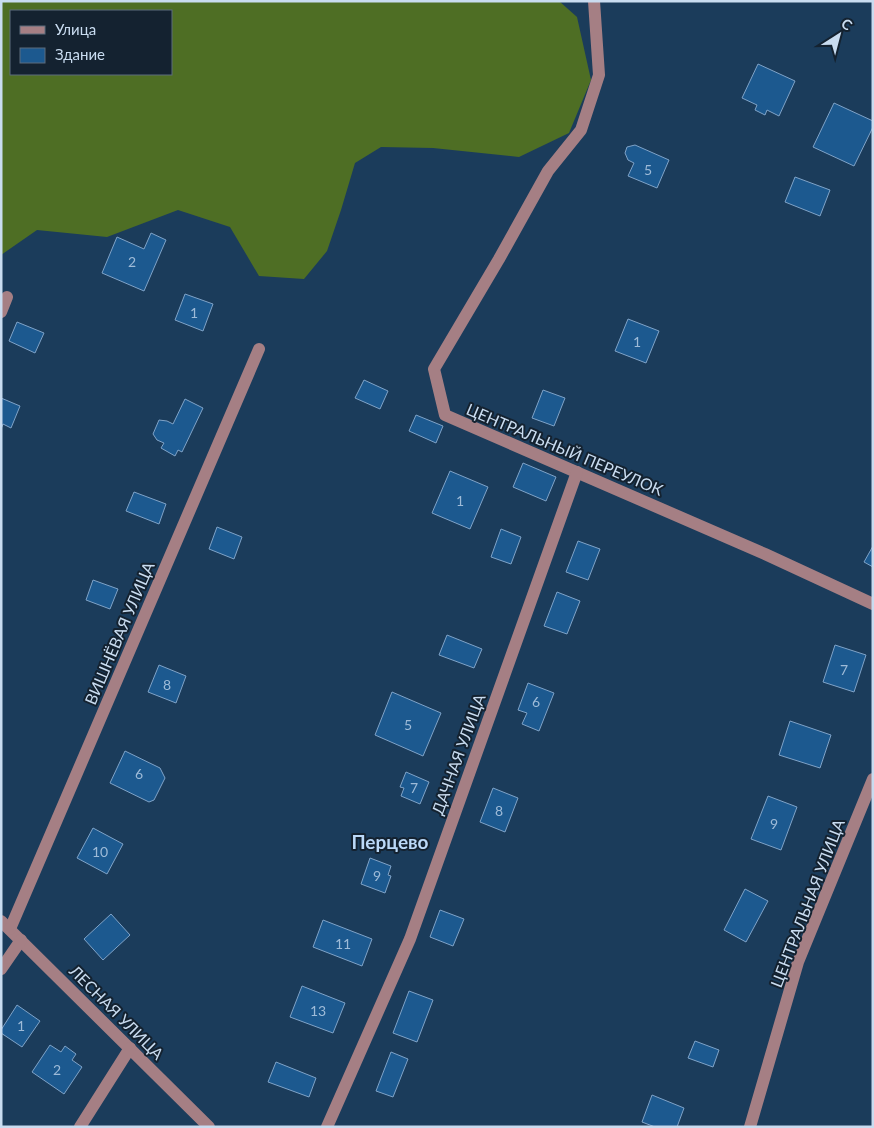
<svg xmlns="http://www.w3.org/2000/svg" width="874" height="1128" font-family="Lato,sans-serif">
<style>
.forest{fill:#4e6e24;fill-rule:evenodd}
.building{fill:#1c598f;stroke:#7fa3c8}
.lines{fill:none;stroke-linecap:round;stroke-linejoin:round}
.minor{stroke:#a57f84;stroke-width:12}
.labels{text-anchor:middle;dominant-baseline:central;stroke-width:4;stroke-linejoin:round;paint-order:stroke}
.number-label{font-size:14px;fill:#9ebbd8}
.street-label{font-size:16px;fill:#c9dcf0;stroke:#142230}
.quarter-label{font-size:19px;font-weight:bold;fill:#bbd9f8;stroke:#142230}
</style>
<rect width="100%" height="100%" fill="#1b3c5b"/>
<path class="forest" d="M1,1H559L577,17L591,80L569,133L519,157L433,148L381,147L355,163L341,210L327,251L304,279L259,276L230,227L178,210L107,237L37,230L1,255ZM11,11H171V74H11Z"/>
<g class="building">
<polygon points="758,64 795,81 779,116 767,110 765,115 755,110 757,105 742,98"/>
<polygon points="834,103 873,121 873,127 854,166 813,147"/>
<polygon points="635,145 669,160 657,188 628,176 634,163 628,160 625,153 627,147"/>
<polygon points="795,177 830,190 820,216 785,202"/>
<polygon points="151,233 166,240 144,291 102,273 117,237 144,249"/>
<polygon points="185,294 213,304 203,331 175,320"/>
<polygon points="628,319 659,331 646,363 615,351"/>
<polygon points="17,322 44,333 35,353 9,341"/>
<polygon points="364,380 388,391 380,409 355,398"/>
<polygon points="543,390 565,398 554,426 532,418"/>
<polygon points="1,398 20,406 11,428 3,424 1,429"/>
<polygon points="185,399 203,408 182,452 178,450 175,456 161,448 164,443 157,440 153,434 159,420 167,421 173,424"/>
<polygon points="416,415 443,426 436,443 409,431"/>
<polygon points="523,463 556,477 546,501 513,487"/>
<polygon points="450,471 488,487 470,529 432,513"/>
<polygon points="134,492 166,504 159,524 126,511"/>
<polygon points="217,527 242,537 234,559 209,549"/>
<polygon points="501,529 521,537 511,564 491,557"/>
<polygon points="578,541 600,549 588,580 566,572"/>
<polygon points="873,546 873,567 864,562"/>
<polygon points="93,580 118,589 110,609 86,600"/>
<polygon points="557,592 580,601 567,634 544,626"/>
<polygon points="447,635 482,649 474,668 439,655"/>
<polygon points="835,645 866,655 854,692 823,682"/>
<polygon points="159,665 186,676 176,703 148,692"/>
<polygon points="528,683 554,693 539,731 522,724 527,713 518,710"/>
<polygon points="392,692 441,713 423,756 375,735"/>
<polygon points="790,721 831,735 820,768 779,755"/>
<polygon points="125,751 160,768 165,778 154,800 149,802 110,783"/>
<polygon points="406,772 429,782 420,804 401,796 404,788 400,787"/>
<polygon points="493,788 518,798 505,832 480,822"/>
<polygon points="768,796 797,807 781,850 751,839"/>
<polygon points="93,828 123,844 107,874 77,858"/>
<polygon points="370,858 391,866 388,875 391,876 385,893 361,884"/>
<polygon points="745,889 768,901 746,942 724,930"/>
<polygon points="440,910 464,919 453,946 430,937"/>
<polygon points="111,914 130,935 103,960 84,939"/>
<polygon points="323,920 372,939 362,966 313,947"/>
<polygon points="302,986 345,1003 333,1033 290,1017"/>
<polygon points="409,991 433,1000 417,1042 393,1033"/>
<polygon points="17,1005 40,1021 22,1047 1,1033 1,1030"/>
<polygon points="695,1041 719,1050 713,1067 688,1058"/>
<polygon points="50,1045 61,1052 65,1046 76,1054 72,1060 82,1067 64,1094 32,1072"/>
<polygon points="391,1052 408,1059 393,1097 376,1091"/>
<polygon points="276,1062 316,1078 309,1097 268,1082"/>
<polygon points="652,1095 684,1108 677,1127 655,1127 642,1122"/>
</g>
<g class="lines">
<g class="minor">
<polyline points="594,1 599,75 581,130 548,171 499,259 434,369 445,415 765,554 873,604"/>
<polyline points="1,312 7,297"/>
<polyline points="1,921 209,1127"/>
<polyline points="10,929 259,349"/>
<polyline points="1,969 21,940"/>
<polyline points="80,1127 130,1048"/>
<polyline points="327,1127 410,939 577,472"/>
<polyline points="750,1127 798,962 873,779"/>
</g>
</g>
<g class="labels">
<g class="number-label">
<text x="648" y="169">5</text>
<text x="132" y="261">2</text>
<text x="194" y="312">1</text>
<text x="637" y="341">1</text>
<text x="460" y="500">1</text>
<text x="844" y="669">7</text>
<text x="167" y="684">8</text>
<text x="536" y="701">6</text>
<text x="408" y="724">5</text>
<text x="139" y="773">6</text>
<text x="414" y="787">7</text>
<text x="499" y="810">8</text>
<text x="774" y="823">9</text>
<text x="100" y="851">10</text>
<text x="377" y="875">9</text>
<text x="343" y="943">11</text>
<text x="318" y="1010">13</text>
<text x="21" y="1025">1</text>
<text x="57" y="1069">2</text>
</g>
<g class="street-label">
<text transform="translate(565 449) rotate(23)">ЦЕНТРАЛЬНЫЙ ПЕРЕУЛОК</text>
<text transform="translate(119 633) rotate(-67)">ВИШНЁВАЯ УЛИЦА</text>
<text transform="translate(458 754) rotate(-70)">ДАЧНАЯ УЛИЦА</text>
<text transform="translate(807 903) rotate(-69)">ЦЕНТРАЛЬНАЯ УЛИЦА</text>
<text transform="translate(117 1012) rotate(45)">ЛЕСНАЯ УЛИЦА</text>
</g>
<g class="quarter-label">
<text x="390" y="841">Перцево</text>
</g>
</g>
<rect width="874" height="1128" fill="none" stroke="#c9dcf0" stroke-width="5"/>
<rect x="10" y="10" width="162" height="65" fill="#142230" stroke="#5c6c7d"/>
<rect x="20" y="26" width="25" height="8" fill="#a57f84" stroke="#5c6c7d"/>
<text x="55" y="35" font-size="15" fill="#c9dcf0">Улица</text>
<rect x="20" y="48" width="25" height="15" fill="#1c598f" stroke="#5c6c7d"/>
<text x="55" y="60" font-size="15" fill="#c9dcf0">Здание</text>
<g transform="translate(839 35) rotate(36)" stroke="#142230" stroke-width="4" paint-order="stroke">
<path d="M0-4L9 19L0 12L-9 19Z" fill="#c9dcf0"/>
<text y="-8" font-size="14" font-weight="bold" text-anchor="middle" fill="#c9dcf0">С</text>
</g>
</svg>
